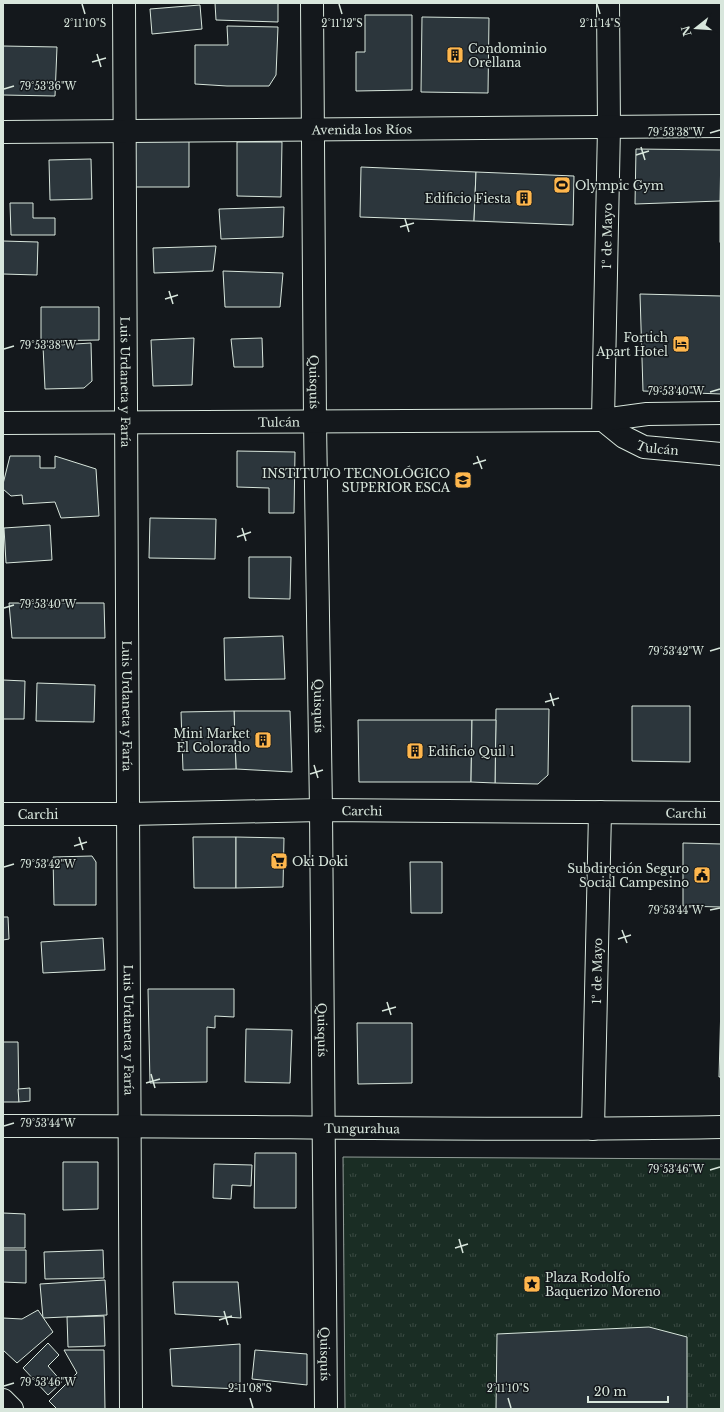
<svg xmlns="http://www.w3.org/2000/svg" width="724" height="1412" font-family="'Libre Baskerville',serif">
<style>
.park{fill:url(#park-tufts);stroke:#939e99}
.building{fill:#2c363c;stroke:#d8e6dc}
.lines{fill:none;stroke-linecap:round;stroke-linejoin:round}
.minor-casing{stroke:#d8e6dc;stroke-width:24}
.major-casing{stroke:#d8e6dc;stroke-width:24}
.minor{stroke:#14181c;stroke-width:22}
.major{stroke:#14181c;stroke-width:22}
.ticks{fill:none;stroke:#d8e6dc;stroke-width:1.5}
.labels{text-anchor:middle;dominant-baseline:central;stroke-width:3;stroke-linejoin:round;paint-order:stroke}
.poi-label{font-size:12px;fill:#d8e6dc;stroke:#14181c;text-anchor:start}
.street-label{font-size:12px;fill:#d8e6dc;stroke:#14181c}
.ticks-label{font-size:10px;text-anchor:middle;fill:#d8e6dc;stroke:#14181c;stroke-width:3;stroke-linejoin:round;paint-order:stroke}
</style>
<defs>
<pattern id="park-tufts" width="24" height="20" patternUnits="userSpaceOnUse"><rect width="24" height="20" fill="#1a2d24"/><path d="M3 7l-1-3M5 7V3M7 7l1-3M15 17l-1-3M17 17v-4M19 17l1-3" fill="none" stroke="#3b4b43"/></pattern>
</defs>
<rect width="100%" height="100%" fill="#14181c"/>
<polygon class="park" points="343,1157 721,1159 721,1409 345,1409"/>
<g class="building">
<polygon points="215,3 278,3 278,22 216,20"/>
<polygon points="200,5 202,29 152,34 150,9"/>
<polygon points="365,15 412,15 412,90 356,91 356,52 365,52"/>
<polygon points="422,17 489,18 488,93 421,92"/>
<polygon points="227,26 278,27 276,75 269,86 227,86 195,84 195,45 228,45"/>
<polygon points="3,46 57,47 55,96 3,95"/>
<polygon points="134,134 189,135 189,187 134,187"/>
<polygon points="237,142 282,142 281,197 237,196"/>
<polygon points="636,149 721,150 720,201 635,204"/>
<polygon points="91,159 92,199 50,200 49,160"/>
<polygon points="361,167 476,172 474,221 360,217"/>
<polygon points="476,172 574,176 573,225 474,221"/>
<rect x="720" y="201" width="1" height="41"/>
<polygon points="10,203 33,203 33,218 55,218 55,235 11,235"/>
<polygon points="284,207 283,237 221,239 219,209"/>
<polygon points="3,241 38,242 37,275 3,274"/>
<polygon points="216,246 213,271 154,273 153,248"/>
<polygon points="223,271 283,273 280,307 225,307"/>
<polygon points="640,294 721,296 721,394 643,391"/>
<polygon points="41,307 99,307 99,340 41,341"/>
<polygon points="194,338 192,385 153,386 151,340"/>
<polygon points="262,338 263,367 234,367 231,339"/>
<polygon points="91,343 92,381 84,388 45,389 43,346"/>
<polygon points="237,451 295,452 294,513 269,513 269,488 237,487"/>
<polygon points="10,456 40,456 40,468 55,468 55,456 96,469 99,516 61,518 55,502 23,504 22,495 11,496 3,489 3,484"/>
<polygon points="150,518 216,519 215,559 149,558"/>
<polygon points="50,525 52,560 6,563 4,528"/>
<polygon points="249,557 291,557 290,599 249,598"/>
<polygon points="9,603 104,603 105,638 12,638"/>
<polygon points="283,636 285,679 225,680 224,638"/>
<polygon points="3,680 25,681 24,719 3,719"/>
<polygon points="37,683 95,685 94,722 36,721"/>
<polygon points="632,706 690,706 690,762 632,761"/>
<polygon points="496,709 549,709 548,775 538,784 495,783"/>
<polygon points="234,711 290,711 292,772 236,769"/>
<polygon points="234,711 236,769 183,770 181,712"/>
<polygon points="358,720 472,720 471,782 359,782"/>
<polygon points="472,720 496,720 495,783 471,782"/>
<polygon points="193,837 236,837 236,888 194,888"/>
<polygon points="236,837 284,838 283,887 236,888"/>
<polygon points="683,843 721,844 721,907 683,906"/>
<polygon points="92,856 96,862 96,905 54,905 53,857"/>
<polygon points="410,862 442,862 442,913 411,913"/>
<polygon points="3,917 8,917 9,939 3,940"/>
<polygon points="103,938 105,970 43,973 41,942"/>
<polygon points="148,989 234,989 234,1017 215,1016 215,1028 207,1027 207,1082 150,1083"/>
<polygon points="721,1003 721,1077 719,1077"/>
<polygon points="357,1023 412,1023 412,1083 358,1084"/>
<polygon points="246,1029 292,1030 290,1083 245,1082"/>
<polygon points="3,1042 18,1042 19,1102 3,1102"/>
<polygon points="30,1088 30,1101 19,1102 18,1089"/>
<polygon points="255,1153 296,1153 296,1208 254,1208"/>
<polygon points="63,1162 98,1162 98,1209 63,1210"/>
<polygon points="214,1164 252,1165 251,1186 232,1185 231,1199 213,1198"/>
<polygon points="3,1213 25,1214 25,1248 3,1248"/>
<polygon points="3,1250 26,1250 26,1283 3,1282"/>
<polygon points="103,1250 104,1278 45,1279 44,1252"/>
<polygon points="105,1280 107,1315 43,1318 40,1284"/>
<polygon points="173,1282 238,1282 241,1318 175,1314"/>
<polygon points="38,1310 53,1332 17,1363 3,1350 3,1318 22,1319"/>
<polygon points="104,1316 105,1346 68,1347 67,1317"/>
<polygon points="649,1327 687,1337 687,1409 496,1409 497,1334"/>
<polygon points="48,1343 59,1355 48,1366 62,1382 48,1395 23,1368"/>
<polygon points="240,1344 240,1389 172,1386 170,1349"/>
<polygon points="64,1350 104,1350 105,1409 57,1409 49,1401 77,1373"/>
<polygon points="255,1350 307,1354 307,1385 252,1379"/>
</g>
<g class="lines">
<g class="minor-casing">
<g id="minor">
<path id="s1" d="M124,3L131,1409"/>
<path id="s2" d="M312,3L315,421L321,810L326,1409"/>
<polyline points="603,420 609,127 608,3"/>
<path id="s3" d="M603,420L624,437L644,447L721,454"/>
<path id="s4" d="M3,423L603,420L647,414L721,413"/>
<polyline points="593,1129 600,812"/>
<polyline points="3,1400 12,1409"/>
</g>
</g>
<g class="major-casing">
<g id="major">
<path id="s5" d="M3,132L721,126"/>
<path id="s6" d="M3,814H128L321,810L721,813"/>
<path id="s7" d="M3,1126C242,1125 482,1132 721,1127"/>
</g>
</g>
<use href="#minor" class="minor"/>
<use href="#major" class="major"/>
</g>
<path class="ticks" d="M82,4L85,14M339,4L342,14M597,4L600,14M97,54L101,67M92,62L106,58M4,89L14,86M710,133L720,130M641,147L645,160M636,155L649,151M405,219L409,232M400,227L414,223M169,291L173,304M165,299L178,295M4,349L14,346M710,392L720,389M477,456L482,469M473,464L486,460M242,528L246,541M237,537L251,532M4,608L14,605M710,651L720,648M550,693L554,706M545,702L559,698M314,765L318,778M310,774L323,770M79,837L83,850M74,846L87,842M4,867L14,864M710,910L720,908M622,930L627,943M618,939L631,935M387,1002L391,1015M382,1011L396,1007M151,1074L155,1088M146,1083L160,1079M4,1126L14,1123M710,1170L720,1167M459,1239L463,1253M455,1248L468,1244M224,1311L228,1325M219,1320L232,1316M4,1386L14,1383M250,1398L253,1408M508,1398L511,1408"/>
<defs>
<g id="building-square" transform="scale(0.9)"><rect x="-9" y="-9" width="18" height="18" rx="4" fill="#ffb74d" stroke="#14181c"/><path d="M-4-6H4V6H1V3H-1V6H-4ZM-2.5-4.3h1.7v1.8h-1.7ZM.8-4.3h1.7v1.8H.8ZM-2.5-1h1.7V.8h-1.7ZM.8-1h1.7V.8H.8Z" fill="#111"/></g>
<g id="stadium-square" transform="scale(0.9)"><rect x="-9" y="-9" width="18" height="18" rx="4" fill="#ffb74d" stroke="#14181c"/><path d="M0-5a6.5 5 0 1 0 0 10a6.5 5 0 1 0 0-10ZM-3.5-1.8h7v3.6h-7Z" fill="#111"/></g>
<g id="hotel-square" transform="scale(0.9)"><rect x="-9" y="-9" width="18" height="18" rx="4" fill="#ffb74d" stroke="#14181c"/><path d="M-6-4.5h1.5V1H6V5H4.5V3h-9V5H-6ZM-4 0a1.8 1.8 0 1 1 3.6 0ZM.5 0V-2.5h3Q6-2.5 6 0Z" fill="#111"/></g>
<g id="university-square" transform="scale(0.9)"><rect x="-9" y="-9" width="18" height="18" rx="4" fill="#ffb74d" stroke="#14181c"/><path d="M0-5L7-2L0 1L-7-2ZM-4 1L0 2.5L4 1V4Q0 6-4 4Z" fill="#111"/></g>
<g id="supermarket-square" transform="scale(0.9)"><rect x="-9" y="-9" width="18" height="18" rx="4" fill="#ffb74d" stroke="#14181c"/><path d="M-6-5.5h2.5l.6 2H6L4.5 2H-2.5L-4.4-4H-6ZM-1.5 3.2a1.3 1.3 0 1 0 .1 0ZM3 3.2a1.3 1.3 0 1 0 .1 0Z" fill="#111"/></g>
<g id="civic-square" transform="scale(0.9)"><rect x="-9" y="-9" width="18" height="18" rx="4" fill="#ffb74d" stroke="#14181c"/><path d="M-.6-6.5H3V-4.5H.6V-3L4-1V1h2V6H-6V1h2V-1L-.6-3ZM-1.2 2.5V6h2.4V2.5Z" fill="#111"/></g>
<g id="sight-square" transform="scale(0.9)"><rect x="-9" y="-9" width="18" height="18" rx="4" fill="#ffb74d" stroke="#14181c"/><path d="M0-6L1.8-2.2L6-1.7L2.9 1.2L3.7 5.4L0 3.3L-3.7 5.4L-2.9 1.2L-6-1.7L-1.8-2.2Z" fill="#111"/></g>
</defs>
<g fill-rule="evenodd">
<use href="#building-square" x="455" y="55"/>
<use href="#stadium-square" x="562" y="185"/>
<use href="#building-square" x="524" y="198"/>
<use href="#hotel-square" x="681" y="344"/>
<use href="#university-square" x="463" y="480"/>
<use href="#building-square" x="263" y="740"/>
<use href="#building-square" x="415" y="751"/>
<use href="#supermarket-square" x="279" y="861"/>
<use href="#civic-square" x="702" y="875"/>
<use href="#sight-square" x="532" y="1284"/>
</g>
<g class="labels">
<g class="poi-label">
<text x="468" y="48">Condominio<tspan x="468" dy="14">Orellana</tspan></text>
<text x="575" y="185">Olympic Gym</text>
<text x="511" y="198" text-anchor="end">Edificio Fiesta</text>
<text x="668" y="337" text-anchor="end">Fortich<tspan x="668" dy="14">Apart Hotel</tspan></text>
<text x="450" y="473" text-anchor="end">INSTITUTO TECNOLÓGICO<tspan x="450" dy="14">SUPERIOR ESCA</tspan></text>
<text x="250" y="733" text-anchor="end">Mini Market<tspan x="250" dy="14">El Colorado</tspan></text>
<text x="428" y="751">Edificio Quil 1</text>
<text x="292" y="861">Oki Doki</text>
<text x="689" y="868" text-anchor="end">Subdireción Seguro<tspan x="689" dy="14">Social Campesino</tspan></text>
<text x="545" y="1277">Plaza Rodolfo<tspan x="545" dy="14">Baquerizo Moreno</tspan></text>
</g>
<g class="street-label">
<text stroke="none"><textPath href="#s5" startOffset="359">Avenida los Ríos</textPath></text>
<text transform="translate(607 236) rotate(-89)">1º de Mayo</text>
<text stroke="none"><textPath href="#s1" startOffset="379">Luis Urdaneta y Faría</textPath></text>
<text stroke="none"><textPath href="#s2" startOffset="379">Quisquís</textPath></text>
<text stroke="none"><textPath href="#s4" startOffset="276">Tulcán</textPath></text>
<text stroke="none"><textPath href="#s3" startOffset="63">Tulcán</textPath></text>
<text stroke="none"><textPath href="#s1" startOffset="703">Luis Urdaneta y Faría</textPath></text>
<text stroke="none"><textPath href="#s2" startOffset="703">Quisquís</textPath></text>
<text stroke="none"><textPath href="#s6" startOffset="359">Carchi</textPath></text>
<text stroke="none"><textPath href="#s6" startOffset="683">Carchi</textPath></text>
<text stroke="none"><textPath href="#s6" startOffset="35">Carchi</textPath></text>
<text transform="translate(597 971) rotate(-89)">1º de Mayo</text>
<text stroke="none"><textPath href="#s1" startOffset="1027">Luis Urdaneta y Faría</textPath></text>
<text stroke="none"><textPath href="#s2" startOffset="1027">Quisquís</textPath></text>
<text stroke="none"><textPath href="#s7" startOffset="359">Tungurahua</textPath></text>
<text stroke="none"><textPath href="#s2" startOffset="1351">Quisquís</textPath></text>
</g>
</g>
<g class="ticks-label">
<text x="85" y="27">2°11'10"S</text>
<text x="342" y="27">2°11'12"S</text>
<text x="600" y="27">2°11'14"S</text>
<text x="48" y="90">79°53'36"W</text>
<text x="676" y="136">79°53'38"W</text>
<text x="48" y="349">79°53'38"W</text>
<text x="676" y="395">79°53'40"W</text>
<text x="48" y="608">79°53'40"W</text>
<text x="676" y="655">79°53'42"W</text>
<text x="48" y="868">79°53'42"W</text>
<text x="676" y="914">79°53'44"W</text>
<text x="48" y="1127">79°53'44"W</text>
<text x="676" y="1173">79°53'46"W</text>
<text x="48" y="1386">79°53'46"W</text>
<text x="250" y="1392">2°11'08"S</text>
<text x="508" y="1392">2°11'10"S</text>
</g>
<rect width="724" height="1412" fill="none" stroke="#d8e6dc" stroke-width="8"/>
<g transform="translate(696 28) rotate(253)" stroke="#14181c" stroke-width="3" paint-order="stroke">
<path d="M0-3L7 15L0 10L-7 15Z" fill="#d8e6dc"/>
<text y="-6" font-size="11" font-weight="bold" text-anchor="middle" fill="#d8e6dc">N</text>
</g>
<path d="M588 1396v6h80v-6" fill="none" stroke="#d8e6dc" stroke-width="2"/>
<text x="594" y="1396" font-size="12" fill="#d8e6dc" stroke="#14181c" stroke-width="3" paint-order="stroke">20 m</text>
</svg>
